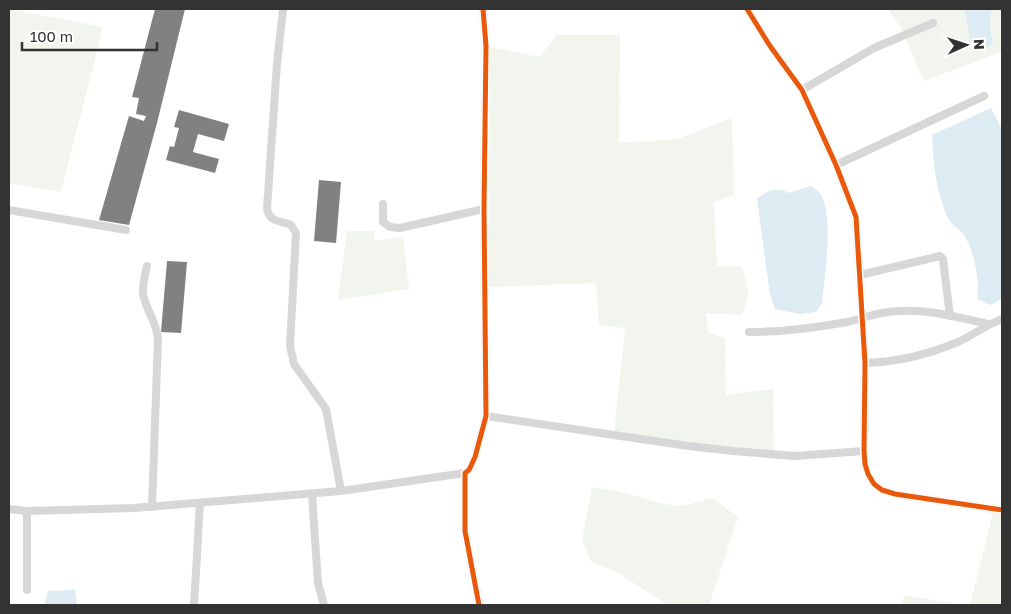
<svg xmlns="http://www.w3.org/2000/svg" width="1011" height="614" font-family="'Golos Text',sans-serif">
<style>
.green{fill:#f1f5ed}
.water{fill:#ddebf3}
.building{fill:#818181}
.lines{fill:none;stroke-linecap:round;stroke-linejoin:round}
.minor{stroke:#d7d7d7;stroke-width:8}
.cycleway-casing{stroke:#fff;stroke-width:8}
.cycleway{stroke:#e8590c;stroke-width:5}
</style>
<rect width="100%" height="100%" fill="#fff"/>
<g class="green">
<polygon points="9,9 103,27 61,192 9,183"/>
<polygon points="888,9 967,9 965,10 993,44 990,25 991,9 1002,9 1002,54 1001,52 924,81 901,28"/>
<polygon points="557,35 620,35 619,143 677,139 732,118 734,195 714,202 717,266 742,267 749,293 742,315 706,313 708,333 725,338 726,395 773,389 774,455 614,434 625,328 599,325 596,283 489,287 490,47 539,57"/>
<polygon points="347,231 374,231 374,241 403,237 409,289 338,300"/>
<path d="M592,488C621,489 643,500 670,505C683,508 699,501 712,498L738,517L709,605H668L618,573L591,561L582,540Z"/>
<polygon points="994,509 1002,511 1002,605 970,605"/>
<polygon points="904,595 963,605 902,605"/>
</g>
<g class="water">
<polygon points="967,9 991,9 990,25 993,44 987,48 973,48 969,33 965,10"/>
<path d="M991,108L1002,129V299L990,305L977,299C980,282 974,250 964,235C960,229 951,225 948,218C936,192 933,163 932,135Z"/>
<path d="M810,186C817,189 822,194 824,202C832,230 825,274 822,303L816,312L800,314L775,309L770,295L757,199C767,191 776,186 789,193Z"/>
<polygon points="75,590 77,605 44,605 48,591"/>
</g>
<g class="building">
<polygon points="155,9 185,9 157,123 129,225 99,220 129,116 144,121 146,116 136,114 139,98 132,97"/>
<polygon points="179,110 229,124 224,141 198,134 193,152 219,159 215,173 166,160 170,146 174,147 179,128 174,127"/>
<polygon points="319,180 341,182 336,243 314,241"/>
<polygon points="167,261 187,262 181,333 161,332"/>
</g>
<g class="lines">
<g class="minor">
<path d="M283,9L277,64L267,208C269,223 280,220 291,225L296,233L290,346L294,364L326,409L341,491"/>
<polyline points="747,9 770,46 802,90 836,165 856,217 865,363 864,451 865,464 868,474 874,484 882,490 895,494 1002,510"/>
<polyline points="802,90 874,48 933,23"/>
<polyline points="836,165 984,96"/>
<polyline points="383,204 383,222 390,227 400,228 484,209"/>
<polyline points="9,210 126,230"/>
<path d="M147,266C145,275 142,285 143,294C146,310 157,323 158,339L152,507"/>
<polyline points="860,275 940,256 943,259 950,316"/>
<path d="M749,332C782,332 814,328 847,322C864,318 881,311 899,311C929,309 960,318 989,324"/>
<path d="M865,363C898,362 927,355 958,342C973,335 986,325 1002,319"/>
<polyline points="486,416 688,446 733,451 794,456 864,451"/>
<polyline points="312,494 318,583 324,605"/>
<polyline points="9,509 27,511 134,508 341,491 465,473"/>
<polyline points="27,590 27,511"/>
<polyline points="194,605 200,503"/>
<polyline points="479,605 465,531 465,473 469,470 475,457 486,416 484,209 486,46 483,9"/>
</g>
<g class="cycleway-casing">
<g id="cycleway">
<polyline points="747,9 770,46 802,90 836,165 856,217 865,363 864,451 865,464 868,474 874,484 882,490 895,494 1002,510"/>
<polyline points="479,605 465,531 465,473 469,470 475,457 486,416 484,209 486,46 483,9"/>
</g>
</g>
<use href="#cycleway" class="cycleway"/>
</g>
<rect width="1011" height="614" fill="none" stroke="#333333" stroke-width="20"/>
<g transform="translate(966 45) rotate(87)" stroke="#ffffff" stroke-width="4" paint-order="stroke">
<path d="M0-4L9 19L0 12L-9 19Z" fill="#333333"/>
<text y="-8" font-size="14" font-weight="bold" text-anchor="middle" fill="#333333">N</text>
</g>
<path d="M22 42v8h135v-8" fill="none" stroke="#333333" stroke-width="2.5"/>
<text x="30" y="42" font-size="15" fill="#333333" stroke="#ffffff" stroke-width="4" paint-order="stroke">100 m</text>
</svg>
